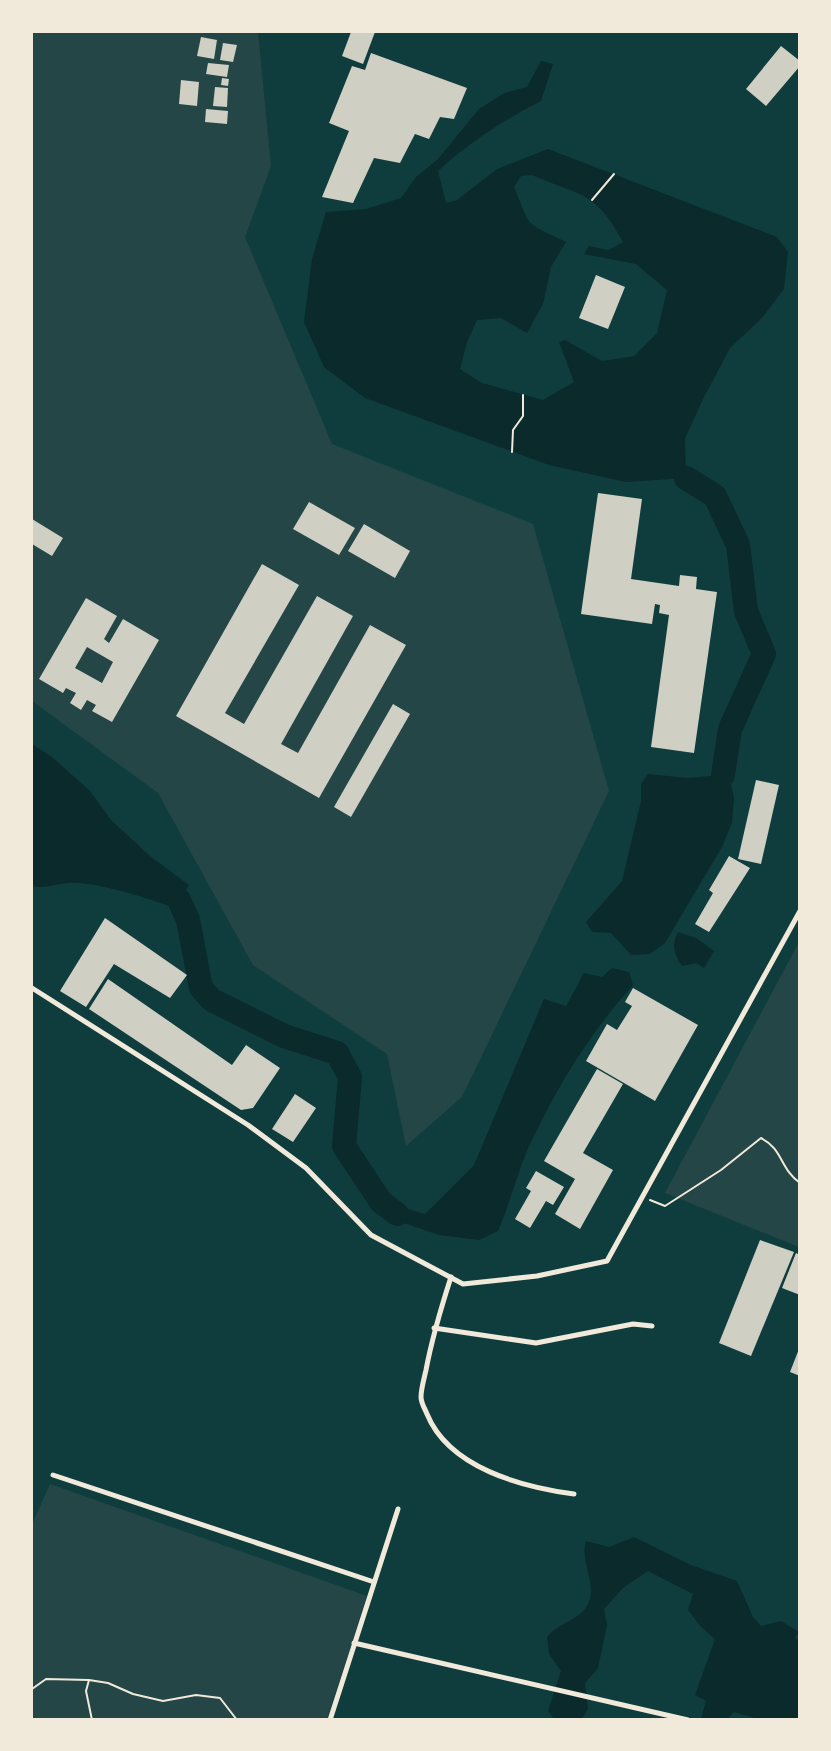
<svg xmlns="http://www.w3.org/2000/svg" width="831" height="1751" font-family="Lora,serif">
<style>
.green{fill:#244646}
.water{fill:#0a2a2b;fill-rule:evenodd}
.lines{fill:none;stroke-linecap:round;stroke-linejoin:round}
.river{stroke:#0a2a2b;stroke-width:24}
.building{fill:#cfcfc3;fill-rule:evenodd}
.path{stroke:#f1e9da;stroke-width:2}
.minor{stroke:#f1e9da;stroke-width:5}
</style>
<rect width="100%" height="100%" fill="#0f3d3e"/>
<g class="green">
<polygon points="32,32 258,32 271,166 245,237 332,444 533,524 609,791 462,1097 406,1146 387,1054 253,965 158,793 32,701"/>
<polygon points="799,942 799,1247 665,1193"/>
<polygon points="50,1484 367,1596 327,1719 32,1719 32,1524"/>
</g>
<g class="water">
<path d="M541,61L553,64L541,101C504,120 468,143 438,171L446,203L457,200L497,169L548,149L777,237L788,252L784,289L762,318L730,348L702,401L685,439L686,478L626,482L549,465L365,398L324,367L304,322L312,259L326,212L366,209L401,198L416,177L438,159L479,109L504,93L527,87ZM532,175C582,197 595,190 623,242L608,250L589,246L584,254L636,264L667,290L657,333L634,356L602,361L565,340L559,342L574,382L543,400L482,383L460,369L467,342L477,320L501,318L527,333L543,304L551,267L566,242C523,221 532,230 514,187L521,176Z"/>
<path d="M32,744L52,757L90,791L111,820L150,856L189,885L173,908C149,898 93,881 68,883C54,884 46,889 32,886Z"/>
<polygon points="648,774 687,778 723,775 730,780 734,798 732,823 722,847 665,943 650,954 631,955 611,933 592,932 586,922 622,881 641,801 641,784"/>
<path d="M678,932L696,938L714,951L704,968L696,963L682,966C674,953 671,946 678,932Z"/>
<path d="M612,968L629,972L633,985C591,1032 559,1083 532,1140C518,1169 511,1201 498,1231L479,1240L439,1235L395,1220L401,1207L425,1214L474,1165L544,999L566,1006L584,973L602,977Z"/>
<path d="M634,1537L691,1565L737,1581L753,1617L761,1626L781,1621L799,1632L795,1637L799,1643V1719H758L734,1712L727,1719H701L706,1701L695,1695L715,1639L701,1627L688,1610L693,1594L648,1571L623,1588L604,1609L607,1625L598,1668L585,1683L588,1709L582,1719H554L548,1711L561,1671L549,1654L547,1637C560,1621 577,1622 587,1606C599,1586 579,1561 586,1541L609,1547Z"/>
</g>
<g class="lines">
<g class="river">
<polyline points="686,478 715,496 738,545 746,611 764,654 730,729 723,775"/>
<polyline points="179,900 188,920 201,988 212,1000 284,1036 337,1053 350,1077 344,1146 381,1202 397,1214"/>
</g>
</g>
<g class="building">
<polygon points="351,32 375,32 363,64 342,56"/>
<polygon points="201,37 217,40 214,59 197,56"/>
<polygon points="223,43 237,45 233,62 220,60"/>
<polygon points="781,46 800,61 800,66 766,106 746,89"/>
<polygon points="371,53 467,88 454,119 440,117 429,139 415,134 400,163 374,158 353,203 322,197 349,131 329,123 352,66 365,70"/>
<polygon points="208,63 229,65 227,77 206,74"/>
<polygon points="222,78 229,79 228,86 221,85"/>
<polygon points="181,80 199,82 197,106 179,104"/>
<polygon points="215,87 228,88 227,107 213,106"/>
<polygon points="206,109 228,111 227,124 205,122"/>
<polygon points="596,275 625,287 608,329 579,318"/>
<polygon points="598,493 642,499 631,579 679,586 680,575 697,577 696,589 717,592 694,753 651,747 669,615 659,613 660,605 655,604 652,624 581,614"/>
<polygon points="309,502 355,528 339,555 293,529"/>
<polygon points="32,519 63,538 52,556 32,544"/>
<polygon points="364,524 410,551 395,578 348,551"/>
<polygon points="262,564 299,585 225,713 244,724 317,596 353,616 281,744 298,753 370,625 406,645 319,798 176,716"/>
<path d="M86,598L117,616L104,639L109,643L123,619L159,640L112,722L92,711L96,705L87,700L81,710L70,703L76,693L66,688L63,693L39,679ZM87,647L113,662L102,683L75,668Z"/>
<polygon points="393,704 410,714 351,817 334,807"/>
<polygon points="756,780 779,785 761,864 738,859"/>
<polygon points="729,856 750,868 709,932 695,924 713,893 709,890"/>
<polygon points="105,918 187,975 170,998 114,964 86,1007 60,991"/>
<polygon points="108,979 232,1065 246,1045 280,1068 253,1108 241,1110 89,1009"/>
<polygon points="633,988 698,1025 655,1101 586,1061 607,1024 617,1030 632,1006 625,1002"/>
<polygon points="597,1069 623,1084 583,1153 613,1170 580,1229 555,1214 575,1179 544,1161"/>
<polygon points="295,1094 316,1108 293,1142 272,1129"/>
<polygon points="536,1171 564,1187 553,1205 546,1201 530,1228 515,1219 531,1191 526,1188"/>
<polygon points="760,1240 794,1252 751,1356 719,1343"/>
<polygon points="796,1253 800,1255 800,1295 782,1288"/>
<polygon points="799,1349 800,1349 800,1376 790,1372"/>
</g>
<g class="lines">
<g class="path">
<polyline points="592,200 614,174"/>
<polyline points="512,452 513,430 523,416 523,395"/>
<path d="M650,1200L665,1206L721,1170L761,1138C783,1149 780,1169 800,1183"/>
<polyline points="89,1680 86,1691 92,1720"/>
<polyline points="32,1689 46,1679 89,1680 108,1683 133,1694 163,1701 196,1695 220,1698 237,1720"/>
</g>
<g class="minor">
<polyline points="32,988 248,1125 306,1168 371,1235 463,1284 537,1276 607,1261 800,911"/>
<path d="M451,1277C441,1308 432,1338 426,1370C424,1379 421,1389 421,1397C421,1403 425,1409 427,1414C449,1468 522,1487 574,1494"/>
<polyline points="434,1328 536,1343 633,1324 652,1326"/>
<polyline points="53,1475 374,1582"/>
<polyline points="354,1643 688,1720"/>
<polyline points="330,1720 398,1509"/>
</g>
</g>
<rect width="831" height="1751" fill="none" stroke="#f1e9da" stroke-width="66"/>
</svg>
